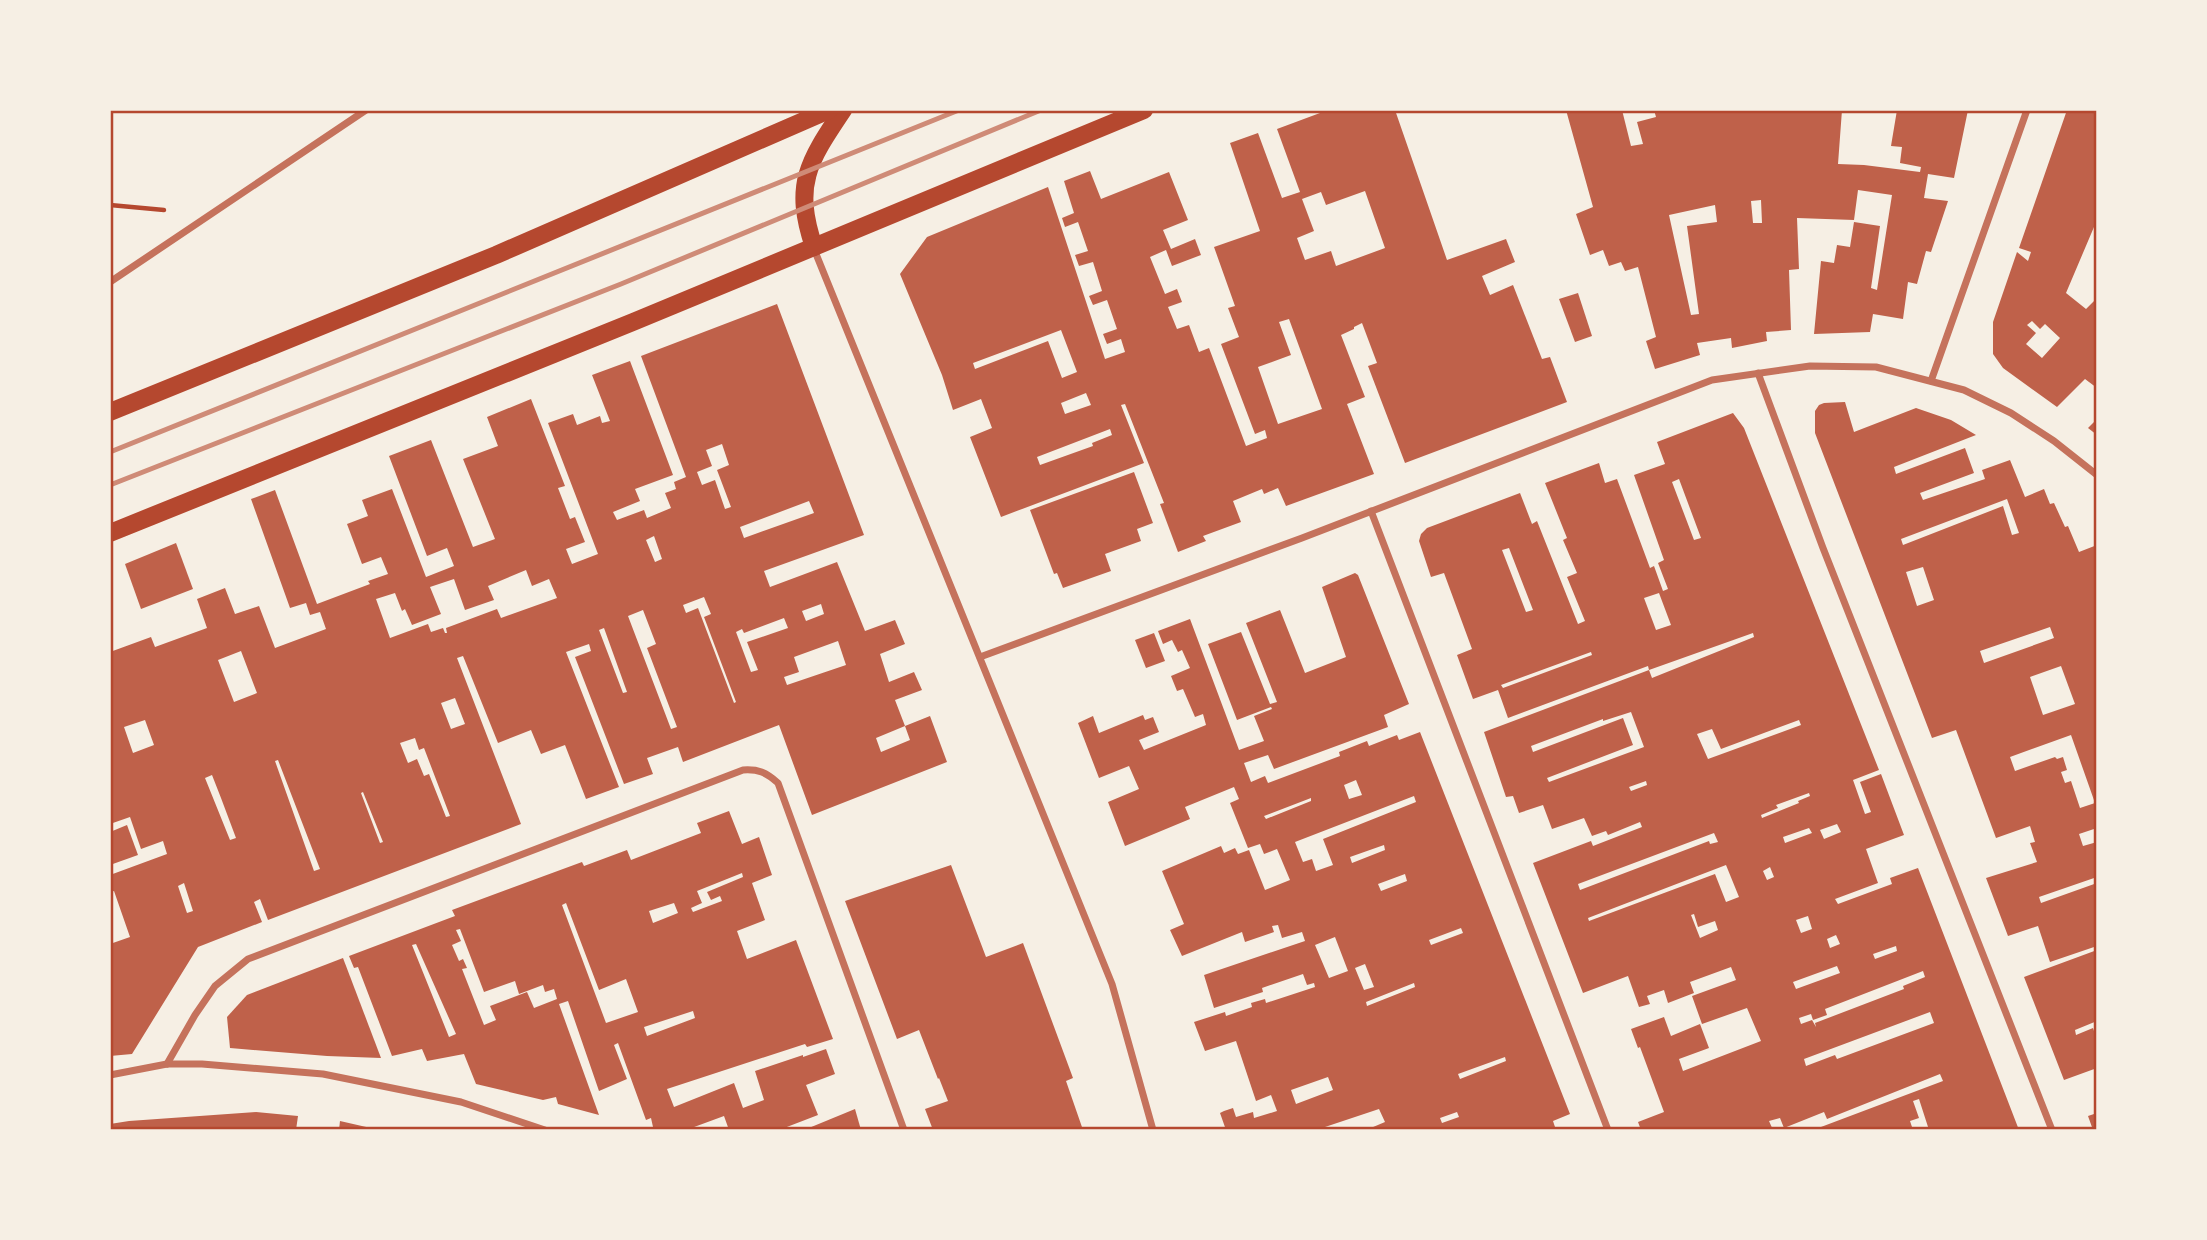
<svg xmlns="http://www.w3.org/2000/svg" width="2207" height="1240" font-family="Barlow,sans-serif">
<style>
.building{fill:#bf614a;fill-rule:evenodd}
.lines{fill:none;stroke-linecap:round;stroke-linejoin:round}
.path{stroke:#b5482f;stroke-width:4.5}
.minor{stroke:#c5725c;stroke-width:7}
.primary{stroke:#b5482f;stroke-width:18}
.rail{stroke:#cf8b77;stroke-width:5}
.neatline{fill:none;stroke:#b5482f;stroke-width:2.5}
</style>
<rect width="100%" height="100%" fill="#f6efe4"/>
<g class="building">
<path d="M1328,110H1395L1447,260L1506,239L1515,262L1482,276L1490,295L1513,285L1542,359L1550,357L1567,402L1405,463L1368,366L1377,363L1362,323L1354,327V329L1341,335L1365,397L1347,404L1374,474L1286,506L1278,488L1264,494L1262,489L1233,501L1241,522L1203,536L1206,541L1178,552L1160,504L1164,503L1125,404L1121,405L1144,463L1001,517L970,437L992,428L981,399L953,410L942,375L900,274L927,237L1048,187L1105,359L1125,352L1121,339L1107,344L1103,334L1117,329L1107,300L1093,305L1089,296L1102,291L1093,262L1079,266L1075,255L1088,251L1078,222L1065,227L1062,218L1074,213L1064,181L1090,171L1101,199L1169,172L1188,220L1163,230L1171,249L1195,239L1201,255L1172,266L1166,250L1150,257L1165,294L1177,289L1182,302L1168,307L1177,329L1189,325L1199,352L1209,348L1246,446L1267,438L1265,430L1255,434L1221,344L1239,337L1228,308L1235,306L1214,247L1260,231L1230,143L1258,133L1282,198L1300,192L1277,129ZM1365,191L1385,248L1336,266L1331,251L1305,260L1297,238L1314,231L1302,199L1321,192L1326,205ZM1289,319L1322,409L1278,424L1258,367L1291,355L1279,322ZM1061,330L1077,372L1062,378L1048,341L975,369L973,363ZM1086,393L1091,405L1065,414L1061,403ZM1110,429L1112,435L1092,443L1093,446L1040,465L1037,457Z"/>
<path d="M1566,110H1622L1631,146L1643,144L1637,122L1656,117L1654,110H1842L1838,164L1864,165L1920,172L1921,167L1900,163L1902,147L1891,146L1897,110H1968L1954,178L1928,174L1924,198L1948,201L1931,252L1926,251L1917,284L1908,282L1903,319L1873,314L1870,332L1814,334L1821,261L1834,263L1837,245L1850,247L1854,222L1880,226L1871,288L1877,290L1892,195L1858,190L1854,220L1797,218L1799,269L1789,270L1791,330L1766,332L1767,341L1732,348L1731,338L1697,343L1700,355L1655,369L1646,341L1656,337L1638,267L1625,271L1621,262L1609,266L1603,250L1590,255L1576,214L1593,207ZM1761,200L1762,223H1753L1751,201ZM1715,205L1717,222L1687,226L1699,314L1691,315L1669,215Z"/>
<path d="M2067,110H2097V229L2094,227L2066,293L2086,309L2097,298V388L2085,379L2057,407L2003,368L1993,354V322L2017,252L2028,261L2031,252L2019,248ZM2032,321L2040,329L2045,324L2060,338L2042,358L2026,344L2036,333L2027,325Z"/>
<polygon points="1578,293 1592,336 1575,342 1559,299"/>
<path d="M777,304L864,535L764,571L770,587L837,562L865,631L895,620L905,644L880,654L889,682L914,672L922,690L895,700L905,726L930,716L947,762L812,815L779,725L683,762L678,747L647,758L653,774L624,784L575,657L591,651L589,644L566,652L619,787L586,799L565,745L541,754L531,730L498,743L463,656L457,658L521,824L268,920L260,899L254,902L262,922L198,947L132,1054L110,1056V944L130,937L114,891L110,892V875L167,854L163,841L141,849L130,817L110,824V652L151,637L155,647L207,628L197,599L225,588L235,614L259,606L275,648L326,629L320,612L310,615L306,603L290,608L251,499L275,490L317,604L370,584L368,581L388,574L381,557L362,564L347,524L368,516L362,500L392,489L426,577L454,566L447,548L427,556L389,456L431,440L473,547L495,539L463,459L498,446L487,417L531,399L565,486L558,488L570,519L575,517L585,542L566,549L572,564L598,554L548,423L573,414L577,425L600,416L602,423L610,421L592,375L630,361L673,475L635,489L640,501L613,512L617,520L644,510L647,518L671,508L665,493L676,489L674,482L686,477L641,356ZM722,444L729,465L717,470L731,507L725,509L715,480L702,485L697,472L712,466L706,450ZM809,501L814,513L744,538L740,527ZM654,536L662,559L655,562L646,540ZM526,570L532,586L549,579L557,598L501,618L497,609L446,628L447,633H445L443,628L431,632L428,624L390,638L376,599L395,593L402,611L405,609L412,625L441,614L430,587L454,579L465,610L494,600L488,586ZM704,597L711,614L704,617L736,702L734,703L698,608L686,613L683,605ZM821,604L824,614L806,621L802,611ZM643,610L656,644L647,648L677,727L671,729L628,616ZM784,618L788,628L747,642L758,670L751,672L736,632L742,629L744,633ZM604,628L627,692L623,693L599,630ZM838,641L846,665L787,685L784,677L799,672L794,657ZM241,651L257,693L234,702L218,660ZM455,698L465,724L451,729L441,703ZM145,720L154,745L133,753L124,727ZM905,726L910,740L881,752L876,738ZM415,738L419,750L424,748L450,816L446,817L429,774L424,776L417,759L408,763L400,743ZM278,760L320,869L314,871L275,761ZM212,775L221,798L236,838L230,840L205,778ZM363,792L383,842L380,843L361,793ZM184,883L193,911L187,913L178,886Z"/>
<path d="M1845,402L1854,432L1916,408L1951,420L1976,435L1894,467L1896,474L1965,448L1974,473L1920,493L1923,500L1985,479L1982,470L2010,460L2025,497L2044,489L2050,504L2054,503L2065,527L2068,526L2079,552L2097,545V828L2079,834L2083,846L2097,842V877L2039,897L2041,903L2097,883V946L2050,962L2038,926L2008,936L1986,878L2037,862L2030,843L2035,842L2030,826L1996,838L1956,730L1932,738L1815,433V411L1819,405L1824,403ZM2007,499L2019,533L2012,535L2003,506L1903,545L1901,539ZM1923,567L1934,600L1917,606L1906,572ZM2050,627L2054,638L1984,663L1980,651ZM2061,666L2075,704L2043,715L2030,677ZM2071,735L2095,803L2080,808L2071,781L2065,783L2061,772L2067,770L2063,757L2057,759L2055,757L2015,771L2010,757Z"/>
<path d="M1733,413L1744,428L1879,770L1853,780L1865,814L1871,812L1860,782L1881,774L1904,835L1866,849L1878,883L1835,899L1838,904L1892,884L1890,878L1918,868L2019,1130H1929L1919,1099L1913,1101L1919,1118L1910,1121L1913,1130H1813L1943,1081L1940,1074L1827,1119L1824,1112L1784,1128L1780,1118L1769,1121L1773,1130H1641L1638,1122L1664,1112L1640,1047L1638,1048L1631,1029L1664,1017L1671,1036L1700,1024L1709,1048L1679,1059L1683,1071L1761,1041L1747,1008L1702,1024L1692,996L1736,980L1731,967L1690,982L1694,993L1668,1003L1664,990L1647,996L1650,1004L1639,1007L1628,976L1583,993L1533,863L1591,841L1593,846L1642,827L1640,822L1608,835L1606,831L1592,836L1584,818L1552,829L1543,805L1519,813L1513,796L1506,797L1484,732L1649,670L1648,666L1508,718L1498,690L1473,699L1457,655L1472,649L1444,573L1431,577L1419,541L1421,534L1427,528L1520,493L1532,524L1537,521L1578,624L1585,621L1567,577L1577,573L1563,540L1567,538L1545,483L1599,463L1605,483L1617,479L1650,568L1654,566L1663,591L1668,589L1658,563L1664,560L1634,475L1665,464L1657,442ZM1679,479L1701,538L1694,540L1672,482ZM1509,548L1533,610L1526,612L1502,550ZM1659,593L1671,625L1656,630L1644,598ZM1753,633L1754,637L1652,678L1649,670ZM1591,652L1592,655L1503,688L1501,685ZM1631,712L1644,747L1549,782L1547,778L1633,745L1623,718L1533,752L1531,746L1603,719V721ZM1799,720L1801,725L1708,759L1697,734L1712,729L1721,749ZM1646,781L1647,785L1631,791L1629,787ZM1809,793L1810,796L1798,801L1799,803L1762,818L1761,815L1778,808L1776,805ZM1837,824L1841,832L1824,839L1820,830ZM1809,828L1812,833L1785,843L1783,837ZM1714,833L1718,842L1710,844L1709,841L1580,890L1578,884ZM1726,865L1739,897L1726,902L1715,874L1589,921L1588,918ZM1770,867L1774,877L1767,880L1763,871ZM1694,914L1698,927L1715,921L1718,930L1700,938L1691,915ZM1808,916L1812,929L1801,933L1796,920ZM1836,935L1840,944L1830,948L1827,939ZM1896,946L1897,951L1875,959L1873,954ZM1837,966L1840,973L1796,989L1793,982ZM1923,971L1925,977L1903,986L1904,989L1815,1023L1816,1027L1812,1020L1801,1024L1799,1018L1811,1014L1813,1020L1827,1015L1825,1009ZM1930,1012L1934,1023L1837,1059L1835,1055L1806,1066L1804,1059Z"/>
<polygon points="2097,419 2097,435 2088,428"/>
<polygon points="1134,472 1153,523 1137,529 1141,541 1105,554 1111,571 1063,588 1057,573 1054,574 1030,510"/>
<polygon points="176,543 193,589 141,609 125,564"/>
<path d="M1355,573L1358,575L1409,704L1384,715L1388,727L1274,769L1268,755L1244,763L1251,782L1265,776L1268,783L1340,756L1339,752L1367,741L1369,746L1397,735L1399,740L1420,732L1570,1114L1553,1121L1556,1130H1366L1385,1122L1379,1109L1325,1127L1326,1130H1226L1220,1113L1224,1111L1233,1108L1236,1117L1253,1112L1254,1118L1277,1111L1271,1095L1256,1101L1236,1041L1205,1051L1194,1022L1225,1012L1226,1016L1252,1007L1251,1003L1265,999L1266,1003L1315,987L1314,983L1307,985L1303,974L1262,988L1263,992L1214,1008L1204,975L1305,941L1302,932L1282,938L1278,925L1272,926L1274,932L1245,942L1242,932L1182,956L1170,930L1184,924L1162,871L1221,846L1224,853L1235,848L1238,854L1249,850L1265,890L1290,880L1277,849L1264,854L1260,844L1248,848L1230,803L1239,799L1234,787L1185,807L1190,819L1125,846L1108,802L1139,789L1129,766L1099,778L1078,723L1093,716L1099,733L1143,715L1145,720L1153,717L1159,732L1139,740L1144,750L1206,725L1203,714L1195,717L1183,689L1177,691L1171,676L1190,668L1182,650L1178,652L1172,640L1163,644L1158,631L1190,619L1239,750L1264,741L1254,716L1272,709L1271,707L1237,720L1208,644L1241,632L1270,704L1277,702L1246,623L1280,610L1305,673L1346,657L1322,587ZM1356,780L1362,795L1349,799L1344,785ZM1414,796L1416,802L1323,839L1333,865L1316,871L1312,859L1303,862L1295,842ZM1311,798V801L1266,819L1264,816ZM1384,845L1385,850L1352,863L1350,857ZM1405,874L1407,881L1381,891L1378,884ZM1461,928L1463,933L1431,945L1429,940ZM1335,937L1348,971L1329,978L1315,945ZM1365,964L1374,987L1364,990L1355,968ZM1414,983L1415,987L1367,1006L1366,1002ZM1505,1057L1506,1061L1460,1079L1458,1074ZM1328,1077L1333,1090L1296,1104L1291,1090ZM1457,1112L1459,1117L1442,1123L1440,1118Z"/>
<polygon points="1154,633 1165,661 1146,668 1135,640"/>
<path d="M729,811L742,844L759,837L772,875L752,883L765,920L737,931L747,959L796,940L833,1039L807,1047L805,1044L667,1089L674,1107L734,1083L743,1108L764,1100L755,1071L803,1055V1057L826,1049L835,1074L806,1085L818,1115L779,1130H729L724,1116L686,1130H661L653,1127L651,1118L646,1120L618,1043L614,1045L627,1079L599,1091L568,1001L559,1004L599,1115L558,1104L556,1097L543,1100L476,1084L464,1054L427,1061L422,1049L392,1056L358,967L354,968L349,956L455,916L452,910L582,862L584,866L627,850L631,860L701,833L697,823ZM742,873L743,877L707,892L711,900L720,896L722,901L693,912L691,908L702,903L697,891ZM566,903L599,990L626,979L638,1012L606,1023L562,905ZM674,903L678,913L653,923L649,911ZM460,929L484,992L515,981L519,994L543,985L545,992L554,989L557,999L534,1008L527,992L490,1006L496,1020L484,1025L462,969L467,968L463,959L459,961L452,945L461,941L456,930ZM416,944L456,1034L449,1037L412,945ZM693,1011L695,1018L647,1036L644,1027Z"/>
<polygon points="127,825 138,855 110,865 110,832"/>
<polygon points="951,865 986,957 1023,943 1073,1078 1066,1081 1083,1130 933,1130 925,1109 948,1101 939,1078 938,1079 919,1030 897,1039 845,901"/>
<polygon points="2097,950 2097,1021 2075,1030 2076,1035 2093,1028 2095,1034 2097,1034 2097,1068 2064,1080 2024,977"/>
<polygon points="343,958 381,1058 327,1056 230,1048 227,1017 247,995"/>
<polygon points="855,1109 861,1130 804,1130"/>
<polygon points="256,1112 298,1116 296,1130 110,1130 110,1124 129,1121"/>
<polygon points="2097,1113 2097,1130 2093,1130 2088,1116"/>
<polygon points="340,1121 375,1129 375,1130 339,1130"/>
</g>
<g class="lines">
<polyline class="path" points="110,205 164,210"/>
<g class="minor">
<polyline points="814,249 1112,984 1153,1130"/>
<polyline points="110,282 366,110"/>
<polyline points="1758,373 1823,548 2052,1130"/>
<polyline points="1931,381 2027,110"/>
<polyline points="1371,511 1608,1130"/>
<polyline points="980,657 1302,538 1712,380 1810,366 1876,367 1964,390 2011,413 2054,441 2097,475"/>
<path d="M167,1064L195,1015L215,986L248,959L743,770C758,769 766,772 778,783L904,1130"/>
<polyline points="110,1075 167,1064 202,1064 323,1074 461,1102 545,1130"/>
</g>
<g class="primary">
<path d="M814,247C793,185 808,162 843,110"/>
<polyline points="110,412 496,255 829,110"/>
<polyline points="110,533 633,322 1144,110"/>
</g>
<g class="rail">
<polyline points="110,452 959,110"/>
<polyline points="110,485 621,284 1041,110"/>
</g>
</g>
<rect width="2207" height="1240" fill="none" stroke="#f6efe4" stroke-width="224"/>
<rect x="112" y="112" width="1983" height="1016" class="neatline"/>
</svg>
